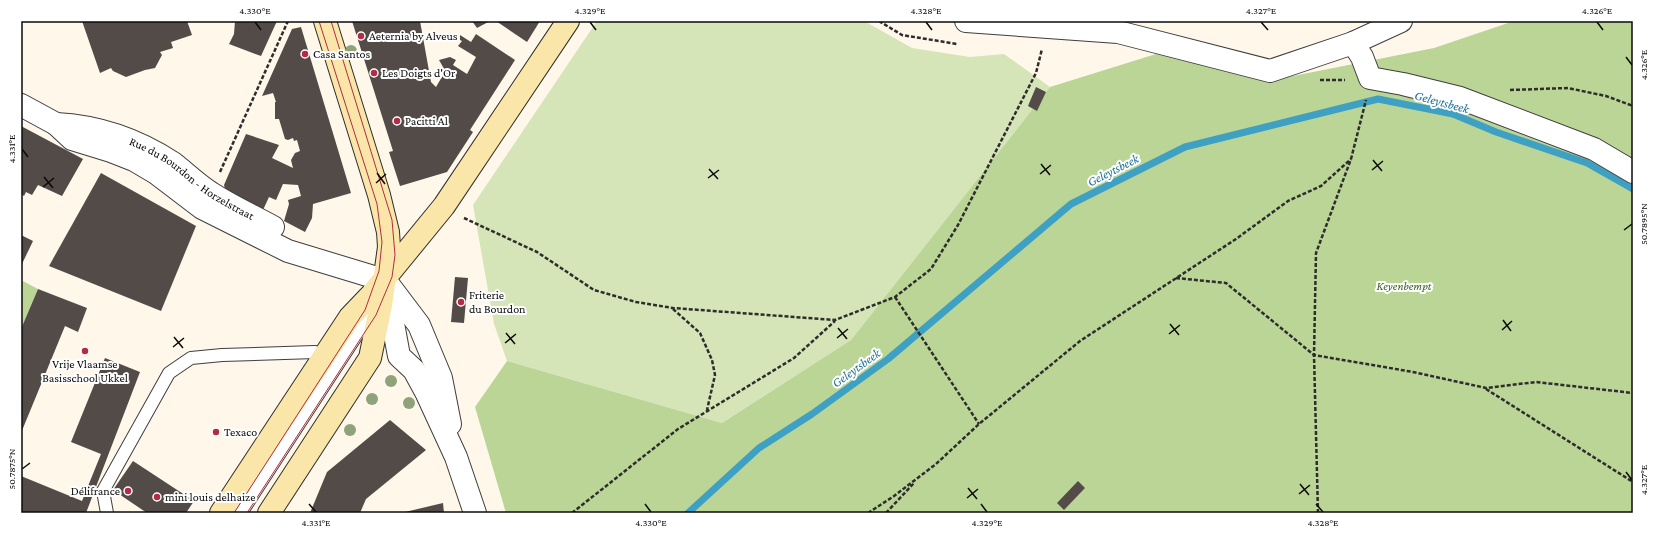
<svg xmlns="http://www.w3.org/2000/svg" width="1654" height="534" font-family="'Crimson Pro',serif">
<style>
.green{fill:#d5e5b7}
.forest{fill:#bbd597}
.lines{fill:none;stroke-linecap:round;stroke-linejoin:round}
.stream{stroke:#3ea1c4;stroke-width:7}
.building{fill:#534b48}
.service-casing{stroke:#3e3e3e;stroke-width:14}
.minor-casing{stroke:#3e3e3e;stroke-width:24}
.secondary-casing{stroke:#2d2d2d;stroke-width:24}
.path{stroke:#2d2d2d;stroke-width:2.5;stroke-dasharray:4 2;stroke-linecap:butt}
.service{stroke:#fff;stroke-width:12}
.minor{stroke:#fff;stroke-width:22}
.secondary{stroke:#fae6a9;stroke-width:22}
.tram{stroke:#b22c45;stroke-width:1}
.tree{fill:#8fa37b}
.ticks{fill:none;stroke:#0b0b0b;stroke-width:1.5}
.poi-dot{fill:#b22c45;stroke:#fff;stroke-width:1.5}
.labels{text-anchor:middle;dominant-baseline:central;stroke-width:4;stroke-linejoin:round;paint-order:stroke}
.poi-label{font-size:12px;fill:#0b0b0b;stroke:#fff;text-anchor:start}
.street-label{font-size:12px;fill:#0b0b0b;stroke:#fff}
.park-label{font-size:12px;font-style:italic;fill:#355e20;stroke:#fff}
.water-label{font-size:13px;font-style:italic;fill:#1d7194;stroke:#fff}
.neatline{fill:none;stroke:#0b0b0b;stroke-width:1.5}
.ticks-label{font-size:10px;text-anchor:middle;fill:#0b0b0b}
</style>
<rect width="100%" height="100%" fill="#fef7ea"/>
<polygon class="green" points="597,21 864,21 912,48 970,57 1004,54 1050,87 851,340 722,423 507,361 494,324 473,205"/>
<g class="forest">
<polygon points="1514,21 1633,21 1633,513 506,513 475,407 507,361 722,423 851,340 1050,87 1156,54 1283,78 1434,48"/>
<polygon points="21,280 38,289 21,329"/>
</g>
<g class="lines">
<polyline class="stream" points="688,513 759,448 812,414 888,359 1071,204 1185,147 1378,99 1453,114 1496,132 1587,163 1633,189"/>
</g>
<g class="building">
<polygon points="82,21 187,21 192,35 171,42 173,48 160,52 162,55 155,68 145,70 126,77 113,71 111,68 100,73"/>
<polygon points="235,21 277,21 261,56 229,44 234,34"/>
<polygon points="352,21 420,21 431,82 436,87 443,75 439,72 443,67 439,60 450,57 456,60 453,65 467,74 476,57 458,46 462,41 460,40 460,35 471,42 476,34 515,60 470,130 473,132 447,172 400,186 389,152 393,151"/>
<polygon points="472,21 490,21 477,28"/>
<polygon points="496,21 540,21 527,42"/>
<polygon points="301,27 351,193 313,204 312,218 305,232 284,221 289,204 288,200 301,196 298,185 283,184 276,200 269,197 263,210 225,189 224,185 246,134 279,145 272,158 293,168 291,160 295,153 300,151 297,140 294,141 293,138 288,140 285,139 279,119 275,119 275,102 276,102 273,93 262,96 292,29"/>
<polygon points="1036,87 1046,92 1037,111 1028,106"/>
<polygon points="21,126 83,159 62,196 38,185 32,195 26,192 24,196 21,194"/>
<polygon points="101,173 196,226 161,311 49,266"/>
<polygon points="21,235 33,241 21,266"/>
<polygon points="455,277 468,278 464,323 451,322"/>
<polygon points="38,289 87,308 78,332 65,326 21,433 21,329"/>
<polygon points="105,358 140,372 86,513 23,513 21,511 21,476 82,501 101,454 71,442"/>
<polygon points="390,420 426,450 366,499 360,513 310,513 327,472"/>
<polygon points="133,461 194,501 186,513 147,513 113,490"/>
<polygon points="1078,481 1085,488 1064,510 1057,503"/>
<polygon points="443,503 444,513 406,513 405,512"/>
</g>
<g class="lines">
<g class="service-casing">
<g id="service">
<polyline points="107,513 103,491 169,373 191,358 222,355 315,352 324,357"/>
<polyline points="241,513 368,318 373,305"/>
</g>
</g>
<g class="minor-casing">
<g id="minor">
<polyline points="966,21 1118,32 1270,71 1353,43 1401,21"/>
<polyline points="1353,43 1362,57 1370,78 1403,84 1460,98 1594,149 1633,172"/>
<polyline points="21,105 56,124 72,139 111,151 134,160 156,173 202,208 288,251 377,278 384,279"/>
<path id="s1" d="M56,124C97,126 138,140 173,163C186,173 198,185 211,193C231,206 253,216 273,227"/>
<polyline points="385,280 399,356 414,370 426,392 456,457 475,513"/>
<polyline points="388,284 419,325 441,378 450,424"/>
</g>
</g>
<g class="secondary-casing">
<g id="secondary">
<polyline points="221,513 350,317 372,294 444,206 568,21"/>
<polyline points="269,513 370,358 381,305 389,247 388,232 379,195 325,21"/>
</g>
</g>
<g class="path">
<polyline points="879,21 902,35 957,44"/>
<polyline points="1320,80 1345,80"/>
<polyline points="1510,90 1568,88 1606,96 1633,106"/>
<polyline points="220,172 288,21"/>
<polyline points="464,218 537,252 594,290 636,302 673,308 835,320 895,297 931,269 958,225 1036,73 1042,49"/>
<polyline points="1176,278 1226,283 1314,355 1413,372 1486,388 1536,382 1633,393"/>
<polyline points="895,297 979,424"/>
<polyline points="673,309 700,333 712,360 715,375 707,410"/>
<polyline points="1486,389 1633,482"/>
<polyline points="572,513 678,429 794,358 835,321"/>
<polyline points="868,513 894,496 936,464 979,424 1080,341 1236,239 1288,201 1321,186 1351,159"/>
<polyline points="886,513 914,483"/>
<polyline points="1318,513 1314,355 1316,253 1351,159 1366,100"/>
</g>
<use href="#service" class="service"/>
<use href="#minor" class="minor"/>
<use href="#secondary" class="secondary"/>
<g class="tram">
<polyline points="234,513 365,310 379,271 382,242 377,204 319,21"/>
<polyline points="247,513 376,315 392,277 395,255 392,220 331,21"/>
</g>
</g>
<g class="tree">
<circle cx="351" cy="51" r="6"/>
<circle cx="391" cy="381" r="6"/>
<circle cx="372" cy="399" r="6"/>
<circle cx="409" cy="403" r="6"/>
<circle cx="350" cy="430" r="6"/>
</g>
<path class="ticks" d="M255,22L261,30M590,22L596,30M926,22L932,30M1261,22L1268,30M1597,22L1603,30M1626,57L1632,65M22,149L28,157M1373,160L1382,171M1041,164L1050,175M709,169L718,179M1372,170L1383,161M377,173L385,184M1040,174L1051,165M44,177L53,188M708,178L719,170M376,183L386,174M43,187L54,178M1624,230L1632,224M1503,320L1511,331M1170,324L1179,335M838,328L847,339M1502,330L1512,321M506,333L515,344M1169,334L1180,325M174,337L183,348M837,338L848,329M505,343L516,334M173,347L184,338M22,469L30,463M1626,472L1632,480M1300,484L1309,495M968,488L977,499M1299,494L1310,485M967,498L978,489M309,504L316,512M645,504L651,512M981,504L987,512M1316,504L1323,512"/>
<g class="poi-dot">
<circle cx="361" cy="36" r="4"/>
<circle cx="305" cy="54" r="4"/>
<circle cx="374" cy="73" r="4"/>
<circle cx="397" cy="121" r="4"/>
<circle cx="461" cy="302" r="4"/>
<circle cx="85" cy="351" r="4"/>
<circle cx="216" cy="432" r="4"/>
<circle cx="128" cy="491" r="4"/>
<circle cx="157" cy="497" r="4"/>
</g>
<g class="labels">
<g class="poi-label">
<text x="369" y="36">Aeternia by Alveus</text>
<text x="313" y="54">Casa Santos</text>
<text x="382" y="73">Les Doigts d'Or</text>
<text x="405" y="121">Pacitti Al</text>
<text x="469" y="295">Friterie<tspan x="469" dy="14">du Bourdon</tspan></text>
<text x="85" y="364" text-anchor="middle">Vrije Vlaamse<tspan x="85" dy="14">Basisschool Ukkel</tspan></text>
<text x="224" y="432">Texaco</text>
<text x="120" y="491" text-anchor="end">Délifrance</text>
<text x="165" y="497">mini louis delhaize</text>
</g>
<g class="street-label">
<text stroke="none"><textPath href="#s1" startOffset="149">Rue du Bourdon - Horzelstraat</textPath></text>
</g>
<g class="park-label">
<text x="1404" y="286">Keyenbempt</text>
</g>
<g class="water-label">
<text transform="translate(1442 102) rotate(15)">Geleytsbeek</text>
<text transform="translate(1113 170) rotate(-27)">Geleytsbeek</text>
<text transform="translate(856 368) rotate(-36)">Geleytsbeek</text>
</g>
</g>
<rect width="1654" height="534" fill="none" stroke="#ffffff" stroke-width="44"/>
<rect x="22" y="22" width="1610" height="490" class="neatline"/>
<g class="ticks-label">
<text x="255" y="14">4.330°E</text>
<text x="590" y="14">4.329°E</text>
<text x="926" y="14">4.328°E</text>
<text x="1261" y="14">4.327°E</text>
<text x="1597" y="14">4.326°E</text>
<text transform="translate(1643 65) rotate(-90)" y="4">4.326°E</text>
<text transform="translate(11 149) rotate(-90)" y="4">4.331°E</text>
<text transform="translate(1643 224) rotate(-90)" y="4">50.7895°N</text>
<text transform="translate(11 469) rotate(-90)" y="4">50.7875°N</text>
<text transform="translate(1643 480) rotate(-90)" y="4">4.327°E</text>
<text x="316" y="526">4.331°E</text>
<text x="651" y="526">4.330°E</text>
<text x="987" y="526">4.329°E</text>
<text x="1323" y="526">4.328°E</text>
</g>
</svg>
